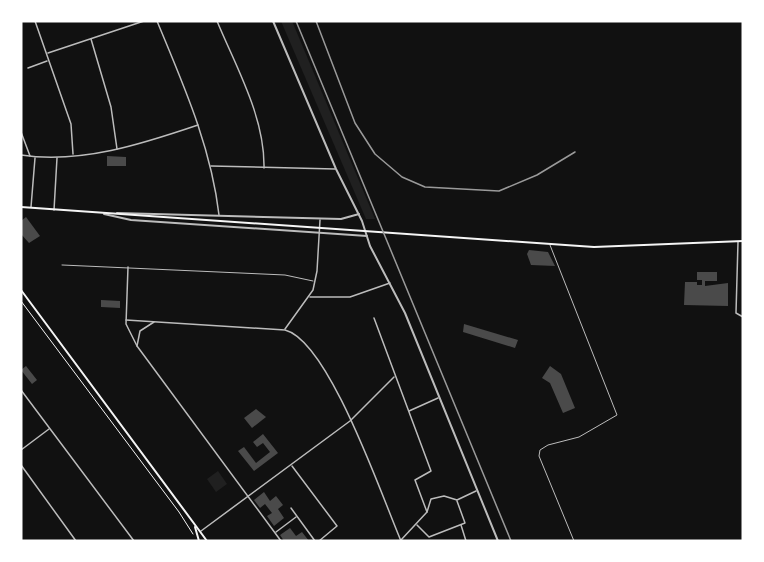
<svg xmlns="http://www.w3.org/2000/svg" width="764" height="562" font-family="Barlow,sans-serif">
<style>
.green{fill:#202020}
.building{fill:#4a4a4a}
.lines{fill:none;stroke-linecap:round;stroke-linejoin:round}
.path{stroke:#f5f5f5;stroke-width:1}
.service{stroke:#bcbcbc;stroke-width:1}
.minor{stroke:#bcbcbc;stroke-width:1.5}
.tertiary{stroke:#bcbcbc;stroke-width:2}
.secondary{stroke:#f5f5f5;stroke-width:2}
.rail{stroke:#9a9a9a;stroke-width:1.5}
</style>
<rect width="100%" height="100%" fill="#111"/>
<g class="green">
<polygon points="281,21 292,21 375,219 366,219"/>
<polygon points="218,471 227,484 216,492 207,479"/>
</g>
<g class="building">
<polygon points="107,156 126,157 126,166 107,166"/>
<polygon points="26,217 40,236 29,243 21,234 21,221"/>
<polygon points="529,250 548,252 555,266 531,265 527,254"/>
<polygon points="697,272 717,272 717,281 705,281 705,286 728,283 728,306 684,305 685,282 697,282 697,285 702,285 702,280 697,280"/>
<polygon points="101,300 120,301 120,308 101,307"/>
<polygon points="464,324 518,340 515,348 463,332"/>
<polygon points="26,366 37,380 32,384 21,370"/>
<polygon points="550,366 561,374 575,408 563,413 550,383 542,378"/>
<polygon points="256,409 266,417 252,428 244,418"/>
<polygon points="263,434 278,453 254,471 238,451 244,447 256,463 270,452 263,443 257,447 253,442"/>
<polygon points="264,492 270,501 276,496 283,505 278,509 284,518 274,526 267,516 272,513 265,504 260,508 254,500"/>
<polygon points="290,528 296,536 302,532 309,541 284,541 280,535"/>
</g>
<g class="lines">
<polyline class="path" points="21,301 179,512 193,534"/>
<g class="service">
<polyline points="550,245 617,415 579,437 548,445 540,450 539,456 574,541"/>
<polyline points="62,265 285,275 313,281"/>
</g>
<g class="minor">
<polyline points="35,21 71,124 73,154"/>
<path d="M157,21C183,84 211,146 219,215"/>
<path d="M217,21C236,67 265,117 264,168"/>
<polyline points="91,39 111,107 117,149"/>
<polyline points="48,53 144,21"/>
<polyline points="28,68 47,61"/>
<polyline points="21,132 30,156"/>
<path d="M21,155C81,164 142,144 198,125"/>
<polyline points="211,166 335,169"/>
<polyline points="31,207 35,158"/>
<polyline points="54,210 57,158"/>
<polyline points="738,242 736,313 743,317"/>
<polyline points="128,267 126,324 137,346"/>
<polyline points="310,297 350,297 390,283"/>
<polyline points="374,318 431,471 415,480 427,512"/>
<path d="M126,320L285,330C329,341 382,497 401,541"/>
<polyline points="154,322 140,331 137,346 281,541"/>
<polyline points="285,329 313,290 317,271 320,220"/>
<polyline points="21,390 134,541"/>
<polyline points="409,411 438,398"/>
<polyline points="21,450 49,429"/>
<polyline points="21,465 76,541"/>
<polyline points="292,466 337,526 319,541"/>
<polyline points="291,508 315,541"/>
<polyline points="417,525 429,537 465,523 457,501"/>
<polyline points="461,525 466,541"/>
<polyline points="201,531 350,421 394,377"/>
<polyline points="276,532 296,517"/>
<polyline points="401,540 427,512 431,499 444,496 457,500 476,491"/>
</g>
<g class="tertiary">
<polyline points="273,21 336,169 362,221 370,246 405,313 498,541"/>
<polyline points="117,213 341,219 359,214"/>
<polyline points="104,214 131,220 367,236"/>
</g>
<g class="secondary">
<polyline points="21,207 594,247 743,241"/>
<polyline points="21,290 207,541"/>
<polyline points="195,527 199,541"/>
</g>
<g class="rail">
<polyline points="296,21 511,541"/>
<polyline points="316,21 355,123 375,154 402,177 425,187 499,191 537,175 575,152"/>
</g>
</g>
<rect width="764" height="562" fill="none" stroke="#ffffff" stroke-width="45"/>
</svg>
